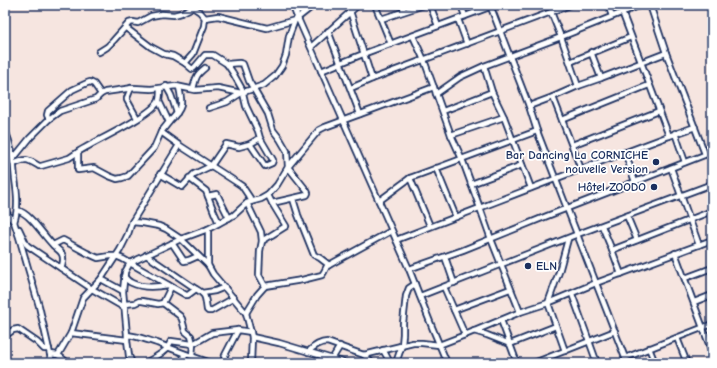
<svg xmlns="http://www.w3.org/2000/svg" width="717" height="368" font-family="'Comic Neue',sans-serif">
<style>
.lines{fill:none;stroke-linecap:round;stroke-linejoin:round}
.minor-casing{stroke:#1b2f5e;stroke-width:8}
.minor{stroke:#fff;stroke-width:4.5}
.poi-dot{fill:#1b2f5e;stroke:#fff;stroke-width:1.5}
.labels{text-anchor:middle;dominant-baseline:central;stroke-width:3.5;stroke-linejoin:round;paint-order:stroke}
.poi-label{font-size:12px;font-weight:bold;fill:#1b2f5e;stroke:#fff;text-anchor:end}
</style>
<rect width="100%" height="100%" fill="#f6e5e0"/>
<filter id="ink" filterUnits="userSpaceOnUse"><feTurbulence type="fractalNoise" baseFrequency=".025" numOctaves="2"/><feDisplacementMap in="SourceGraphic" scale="8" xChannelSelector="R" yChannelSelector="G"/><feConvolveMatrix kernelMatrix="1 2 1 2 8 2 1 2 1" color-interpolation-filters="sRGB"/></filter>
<g filter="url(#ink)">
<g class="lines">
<g class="minor-casing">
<g id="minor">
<polyline points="292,5 409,269 432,327 447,363"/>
<polyline points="375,5 391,44"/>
<polyline points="402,5 404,11"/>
<polyline points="430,5 438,26"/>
<polyline points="461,5 465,16"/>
<polyline points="490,5 529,106 537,131 627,363"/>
<polyline points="608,5 612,16"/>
<polyline points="650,5 666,53 705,154"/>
<polyline points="350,11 372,79"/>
<polyline points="551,12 561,37 578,86"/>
<polyline points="622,12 669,136"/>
<polyline points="296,14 300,5"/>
<polyline points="205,18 218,16 267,28 295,20 314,5"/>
<polyline points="381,19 424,5"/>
<polyline points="458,19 467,44"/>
<polyline points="126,28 151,47 164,54 173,56 185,63 192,69 194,68 205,55 213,55 224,62 227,64 233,73 242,89 246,106 258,131 260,138 273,160 272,163 265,166 250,144 260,138"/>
<polyline points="328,31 360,114"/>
<polyline points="413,36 424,60 451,135 462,159 480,208 491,239 520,312"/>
<polyline points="311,47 358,5"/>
<polyline points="99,52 107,47 113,41 129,23 133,22 138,23 151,16 162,14 174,15 181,13 191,8 194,8 200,12 205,18 204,26 193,54 185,63"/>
<polyline points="591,52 601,78"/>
<polyline points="570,62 631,37"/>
<polyline points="484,66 492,92 504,117 531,188"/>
<polyline points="321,71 363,54 495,5"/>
<polyline points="166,86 171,95 177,113"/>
<polyline points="131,88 127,98 127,100 137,118"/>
<polyline points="351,88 372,79 570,5"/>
<path d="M193,89C196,78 195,76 205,68"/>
<polyline points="436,94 460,77 484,66 561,37 641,5"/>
<polyline points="553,97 581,169"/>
<path d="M159,101L169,122L161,132L154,148L128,176L122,178L117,179L109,176L94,168L78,170V152C93,142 154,115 159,100C160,97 160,92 160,88"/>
<polyline points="529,106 553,97 578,86 601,78 666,53"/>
<polyline points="209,108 227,102 241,93"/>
<polyline points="443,111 492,92"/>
<polyline points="49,119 47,115 48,111 72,90 87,83 90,82 94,84 101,94"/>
<polyline points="562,120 649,85"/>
<path d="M169,122C183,108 183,105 179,87"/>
<path d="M5,130C12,146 14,162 15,179C17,193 19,208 14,222"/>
<polyline points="161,132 179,145 233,180 242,186 252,201"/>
<polyline points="675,133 685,162"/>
<polyline points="451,135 504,117"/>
<polyline points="179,145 132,222 143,223 159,226 166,229 181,239 208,265 213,274 246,313 252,337 251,363"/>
<polyline points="572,145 659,111"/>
<polyline points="625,152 635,182"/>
<polyline points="13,159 30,138 49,119 60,111 96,99 101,94 105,92 133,88 151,89 176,86 195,90 218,88 241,93 264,85 275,76 282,66 286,55 289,36 295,20"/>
<path d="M14,164C27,158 27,159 39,166H41L69,158L78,152"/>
<polyline points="436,168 456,217"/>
<polyline points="671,168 699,245"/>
<polyline points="160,174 182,187 194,174 211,166 226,144 239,147 250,144"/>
<polyline points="189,178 206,191 214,212 219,223"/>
<polyline points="410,178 430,226"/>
<polyline points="471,184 522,165"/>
<polyline points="208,196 217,194 229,218"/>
<polyline points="293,199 298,215 314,255 320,258 329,265"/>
<polyline points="379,201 410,178 537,131"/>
<polyline points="247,203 261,232 262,241"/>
<polyline points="272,203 307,195 308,193 307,191 288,167 319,130 325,127 434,87"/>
<path d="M17,210C31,214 42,234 53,245C55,248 60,250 62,254C64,258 63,265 61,268"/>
<polyline points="5,211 14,222 19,237 39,306 52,363"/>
<polyline points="627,216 637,240"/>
<polyline points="602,226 612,250 621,274"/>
<polyline points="19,229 26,244 28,246 92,289 125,308"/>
<polyline points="396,240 581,169 669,136 695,127"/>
<polyline points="172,243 184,261 189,260 198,256"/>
<path d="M53,245L63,240L87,253L98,258L110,256H116L123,259L186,295H188L196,289C207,295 205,298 207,310L208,311H211L234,298"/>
<polyline points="612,250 712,211"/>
<polyline points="675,253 712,352"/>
<polyline points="146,255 196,289"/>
<polyline points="445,257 454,283"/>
<polyline points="208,265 208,229"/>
<polyline points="409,269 463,250 547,216 712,152"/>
<path d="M124,276C126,279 129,282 132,283C142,288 157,287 168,285"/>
<polyline points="685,278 712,268"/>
<polyline points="101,279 123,291"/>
<polyline points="265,286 302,280 322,275 324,272 327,266 329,265 391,231"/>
<polyline points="171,287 163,303 180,316 182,319 185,331 191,336 193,344"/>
<polyline points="444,287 465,335"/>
<polyline points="202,293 215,291 225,287"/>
<polyline points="572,294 597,363"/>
<polyline points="420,296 578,234 712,184"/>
<polyline points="694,302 712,295"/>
<polyline points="125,304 135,303 139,301 142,301 158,304 163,303"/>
<polyline points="454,310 510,289"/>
<polyline points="246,313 257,295 265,286 259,275 260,251 262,241 286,226 272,203 268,195"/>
<polyline points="501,320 517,363"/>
<polyline points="474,331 487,335 510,344 556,326"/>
<polyline points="71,333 83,298 101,279 120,250 128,234 132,222"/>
<polyline points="127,335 123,291 125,272 130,263 181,239 208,229 234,215 247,203 261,199 268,195 277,185 288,167 287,151 280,139 273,130 268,114 249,81 243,64 239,63 227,64"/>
<polyline points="5,336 13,330 18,329 37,342 44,349 49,349"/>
<polyline points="252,337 279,343 346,363"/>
<polyline points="677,338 687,363"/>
<polyline points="127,340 129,356 132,363"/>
<polyline points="649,348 655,363"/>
<polyline points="383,350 386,355 390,363"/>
<polyline points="565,351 548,303 559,272 568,239"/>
<path d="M308,352C313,347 319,342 327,342L364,355L413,343H422L439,345L465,335L520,312L548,303L596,283L712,240"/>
<path d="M50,354L58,355L71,333L127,340V335C138,336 147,340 157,343C175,350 193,357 211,363"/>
<polyline points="58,355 68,363"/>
<polyline points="364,355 372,363"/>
<polyline points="192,356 193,344 212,333 238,330 251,332"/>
<polyline points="625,358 712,324"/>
<polyline points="332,359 340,346"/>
<path d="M145,363C152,359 163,354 168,347C169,345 170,343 171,341L192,344"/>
<polyline points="183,363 184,354"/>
<polyline points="223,363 225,355 238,330"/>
<polyline points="321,363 323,357"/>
<polyline points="396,363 402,345 403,334 403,323 406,296 409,288 415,284"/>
<polyline points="534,363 615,331"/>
</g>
</g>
<use href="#minor" class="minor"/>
</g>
</g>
<g class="poi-dot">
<circle cx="656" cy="162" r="4"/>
<circle cx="654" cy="187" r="4"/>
<circle cx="528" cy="266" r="4"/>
</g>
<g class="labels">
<g class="poi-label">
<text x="648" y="155">Bar Dancing La CORNICHE<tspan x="648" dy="14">nouvelle Version</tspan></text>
<text x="646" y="187">Hôtel ZOODO</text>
<text x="536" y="266" text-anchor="start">ELN</text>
</g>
</g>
<rect width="717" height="368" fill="none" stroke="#fff" stroke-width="20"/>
<rect x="10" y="10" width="697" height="348" fill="none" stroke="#1b2f5e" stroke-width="1.5" filter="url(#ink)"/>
</svg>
